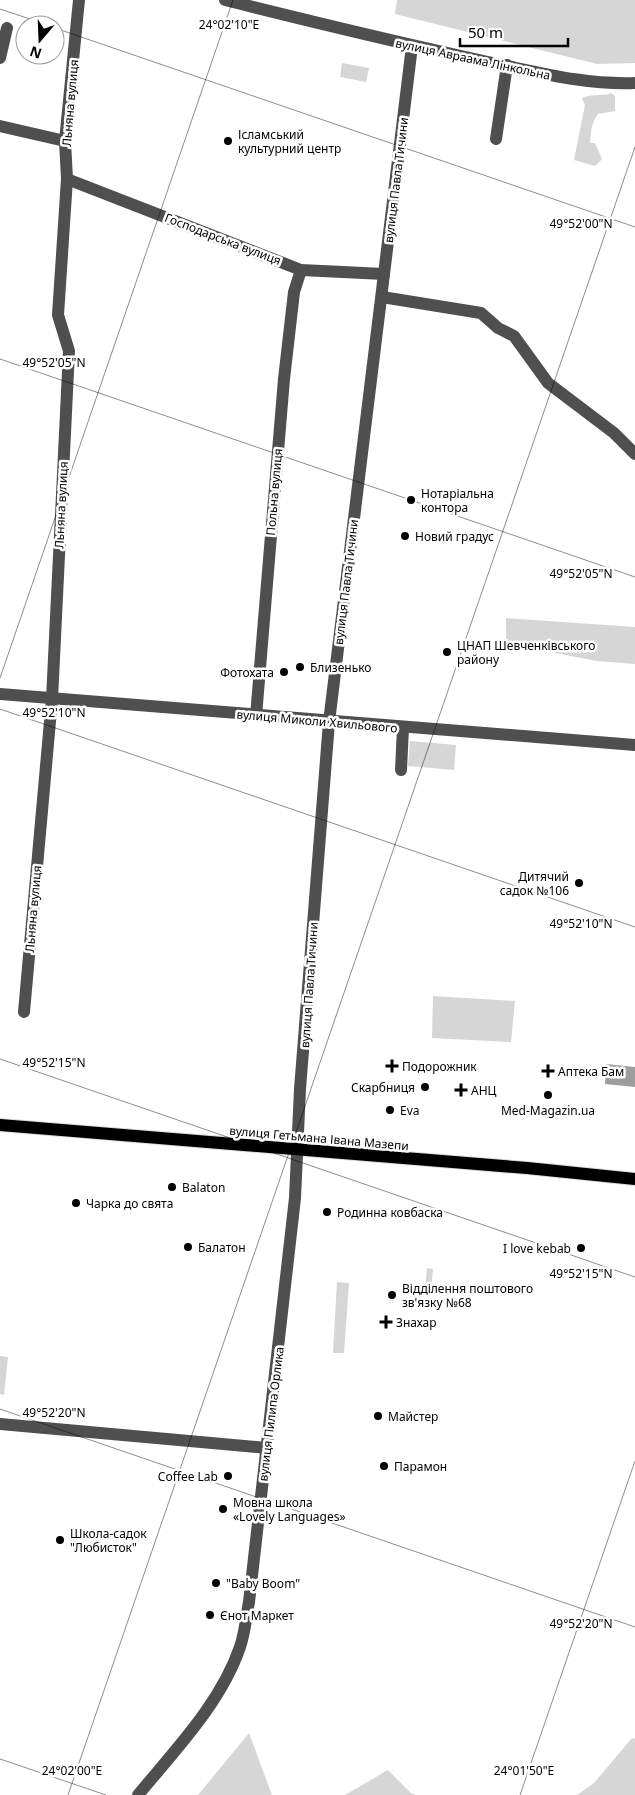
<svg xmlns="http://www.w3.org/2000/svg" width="635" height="1795" font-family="'Noto Sans',sans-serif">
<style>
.green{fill:#d6d6d6}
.water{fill:#9d9d9d}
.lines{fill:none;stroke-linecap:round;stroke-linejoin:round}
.major-casing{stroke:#dbdbdb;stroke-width:14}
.minor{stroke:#4f4f4f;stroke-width:12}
.major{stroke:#000;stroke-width:12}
.ticks{fill:none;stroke:#000;stroke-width:1;stroke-opacity:0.45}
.poi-dot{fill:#000;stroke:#fff;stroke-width:2}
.labels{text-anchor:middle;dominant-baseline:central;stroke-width:5;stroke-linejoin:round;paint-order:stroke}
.street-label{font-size:12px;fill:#000;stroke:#fff}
.poi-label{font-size:12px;fill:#000;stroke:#fff;text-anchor:start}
.ticks-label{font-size:12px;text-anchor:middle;fill:#000;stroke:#fff;stroke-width:5;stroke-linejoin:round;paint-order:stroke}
</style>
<rect width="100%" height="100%" fill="#fff"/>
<g class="green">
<polygon points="397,0 635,0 635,63 597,64 395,14"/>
<polygon points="342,63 369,68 366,82 340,77"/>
<path d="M611,93L615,96V111L598,114C591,123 591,132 590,143H595L602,159L595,166L574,160L585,105L582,98C593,93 601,97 611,93Z"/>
<polygon points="506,618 635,627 635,664 596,661 506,643"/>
<polygon points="410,741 456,745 454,770 408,766"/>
<polygon points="433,996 515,1001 511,1042 432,1038"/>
<polygon points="427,1268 433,1269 431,1291 425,1290"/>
<polygon points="337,1282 349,1283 344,1353 333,1353"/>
<polygon points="0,1356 8,1357 4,1395 0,1394"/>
<polygon points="249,1733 272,1795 198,1795"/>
<polygon points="632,1738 635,1739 635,1795 577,1795 594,1783"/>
<polygon points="388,1770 411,1793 416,1795 345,1795"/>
</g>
<polygon class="water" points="606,1064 635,1067 635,1087 605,1084"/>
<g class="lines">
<g class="major-casing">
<polyline id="major" points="0,1125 527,1168 635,1179"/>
</g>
<g class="minor">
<path d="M225,0C313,22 400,43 488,62C538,72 584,85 635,83"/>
<polyline points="0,58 7,28"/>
<polyline points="0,126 65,141"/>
<polyline points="496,139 507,65"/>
<polyline points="67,179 301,270 384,274"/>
<polyline points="382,297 481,313 498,328 514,336 548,383 614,433 635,454"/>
<polyline points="0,694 635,745"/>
<polyline points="256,716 284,379 294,292 301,270"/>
<polyline points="401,770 403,728"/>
<polyline points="24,1012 52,699 69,351 58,315 67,179 65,141 79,0"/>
<polyline points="0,1424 267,1448"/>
<path d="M138,1795C175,1750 221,1703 240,1647C245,1633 246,1617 249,1602L295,1198L300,1089L329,722L412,46"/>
</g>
<use href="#major" class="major"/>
</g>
<path class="ticks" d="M0,9L48,25M55,28L635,227M0,359L635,577M0,678L233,0M0,709L635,927M0,1059L635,1277M0,1409L635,1627M0,1759L106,1795M68,1795L635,147M520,1795L635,1461"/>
<g class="poi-dot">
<circle cx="228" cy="141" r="5"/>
<circle cx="411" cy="500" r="5"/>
<circle cx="405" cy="536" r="5"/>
<circle cx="447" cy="652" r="5"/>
<circle cx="300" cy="667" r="5"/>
<circle cx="284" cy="672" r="5"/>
<circle cx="579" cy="883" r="5"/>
<path d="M389.5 1058.5h5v5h5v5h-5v5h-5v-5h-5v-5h5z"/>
<path d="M545.5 1063.5h5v5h5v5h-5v5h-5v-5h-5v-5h5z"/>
<circle cx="425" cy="1087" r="5"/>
<path d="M458.5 1082.5h5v5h5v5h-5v5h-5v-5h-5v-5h5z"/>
<circle cx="548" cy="1095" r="5"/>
<circle cx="390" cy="1110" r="5"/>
<circle cx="172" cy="1187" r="5"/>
<circle cx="76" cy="1203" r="5"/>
<circle cx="327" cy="1212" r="5"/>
<circle cx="188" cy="1247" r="5"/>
<circle cx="581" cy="1248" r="5"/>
<circle cx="392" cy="1295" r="5"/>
<path d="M383.5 1314.5h5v5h5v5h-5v5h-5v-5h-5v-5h5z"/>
<circle cx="378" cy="1416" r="5"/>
<circle cx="384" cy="1466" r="5"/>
<circle cx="228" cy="1476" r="5"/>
<circle cx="223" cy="1509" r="5"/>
<circle cx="60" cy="1540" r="5"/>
<circle cx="216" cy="1583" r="5"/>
<circle cx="210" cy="1615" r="5"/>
</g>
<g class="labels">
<g class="street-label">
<text transform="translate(473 59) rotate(12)">вулиця Авраама Лінкольна</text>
<text transform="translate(70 103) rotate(-85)">Льняна вулиця</text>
<text transform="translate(396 180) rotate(-83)">вулиця Павла Тичини</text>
<text transform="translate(223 239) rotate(21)">Господарська вулиця</text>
<text transform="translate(274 492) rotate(-85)">Польна вулиця</text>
<text transform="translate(61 505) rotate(-87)">Льняна вулиця</text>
<text transform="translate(346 582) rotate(-83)">вулиця Павла Тичини</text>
<text transform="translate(317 721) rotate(5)">вулиця Миколи Хвильового</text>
<text transform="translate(33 909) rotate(-85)">Льняна вулиця</text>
<text transform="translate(309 985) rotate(-86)">вулиця Павла Тичини</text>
<text transform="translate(319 1138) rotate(5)">вулиця Гетьмана Івана Мазепи</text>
<text transform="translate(271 1414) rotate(-83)">вулиця Пилипа Орлика</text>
</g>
<g class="poi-label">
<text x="238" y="134">Ісламський<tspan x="238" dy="14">культурний центр</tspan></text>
<text x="421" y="493">Нотаріальна<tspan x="421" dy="14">контора</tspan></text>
<text x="415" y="536">Новий градус</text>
<text x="457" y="645">ЦНАП Шевченківського<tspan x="457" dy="14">району</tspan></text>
<text x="310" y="667">Близенько</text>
<text x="274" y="672" text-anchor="end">Фотохата</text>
<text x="569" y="876" text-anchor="end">Дитячий<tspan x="569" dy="14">садок №106</tspan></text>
<text x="402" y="1066">Подорожник</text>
<text x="558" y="1071">Аптека Бам</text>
<text x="415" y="1087" text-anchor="end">Скарбниця</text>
<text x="471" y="1090">АНЦ</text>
<text x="400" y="1110">Eva</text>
<text x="548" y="1110" text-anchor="middle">Med-Magazin.ua</text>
<text x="182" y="1187">Balaton</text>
<text x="86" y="1203">Чарка до свята</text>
<text x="337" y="1212">Родинна ковбаска</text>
<text x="198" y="1247">Балатон</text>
<text x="571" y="1248" text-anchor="end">I love kebab</text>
<text x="402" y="1288">Відділення поштового<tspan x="402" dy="14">зв'язку №68</tspan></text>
<text x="396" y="1322">Знахар</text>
<text x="388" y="1416">Майстер</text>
<text x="394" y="1466">Парамон</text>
<text x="218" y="1476" text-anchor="end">Coffee Lab</text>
<text x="233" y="1502">Мовна школа<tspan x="233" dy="14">«Lovely Languages»</tspan></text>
<text x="70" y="1533">Школа-садок<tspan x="70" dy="14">"Любисток"</tspan></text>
<text x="226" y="1583">"Baby Boom"</text>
<text x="220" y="1615">Єнот Маркет</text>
</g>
</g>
<g class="ticks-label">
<text x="229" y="29">24°02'10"E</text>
<text x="581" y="228">49°52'00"N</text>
<text x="54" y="367">49°52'05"N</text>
<text x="581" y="578">49°52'05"N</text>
<text x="54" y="717">49°52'10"N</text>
<text x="581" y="928">49°52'10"N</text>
<text x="54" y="1067">49°52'15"N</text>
<text x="581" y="1278">49°52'15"N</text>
<text x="54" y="1417">49°52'20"N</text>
<text x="581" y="1628">49°52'20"N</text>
<text x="72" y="1775">24°02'00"E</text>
<text x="524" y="1775">24°01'50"E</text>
</g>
<g transform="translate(40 40) rotate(199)"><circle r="24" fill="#ffffff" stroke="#999999"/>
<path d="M0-4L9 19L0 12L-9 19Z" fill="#000000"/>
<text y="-8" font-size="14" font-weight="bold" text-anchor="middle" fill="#000000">N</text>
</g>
<path d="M460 38v8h108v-8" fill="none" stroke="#000000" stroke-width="2.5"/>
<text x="468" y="38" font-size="15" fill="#000000" stroke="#ffffff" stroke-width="4" paint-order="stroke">50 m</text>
</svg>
